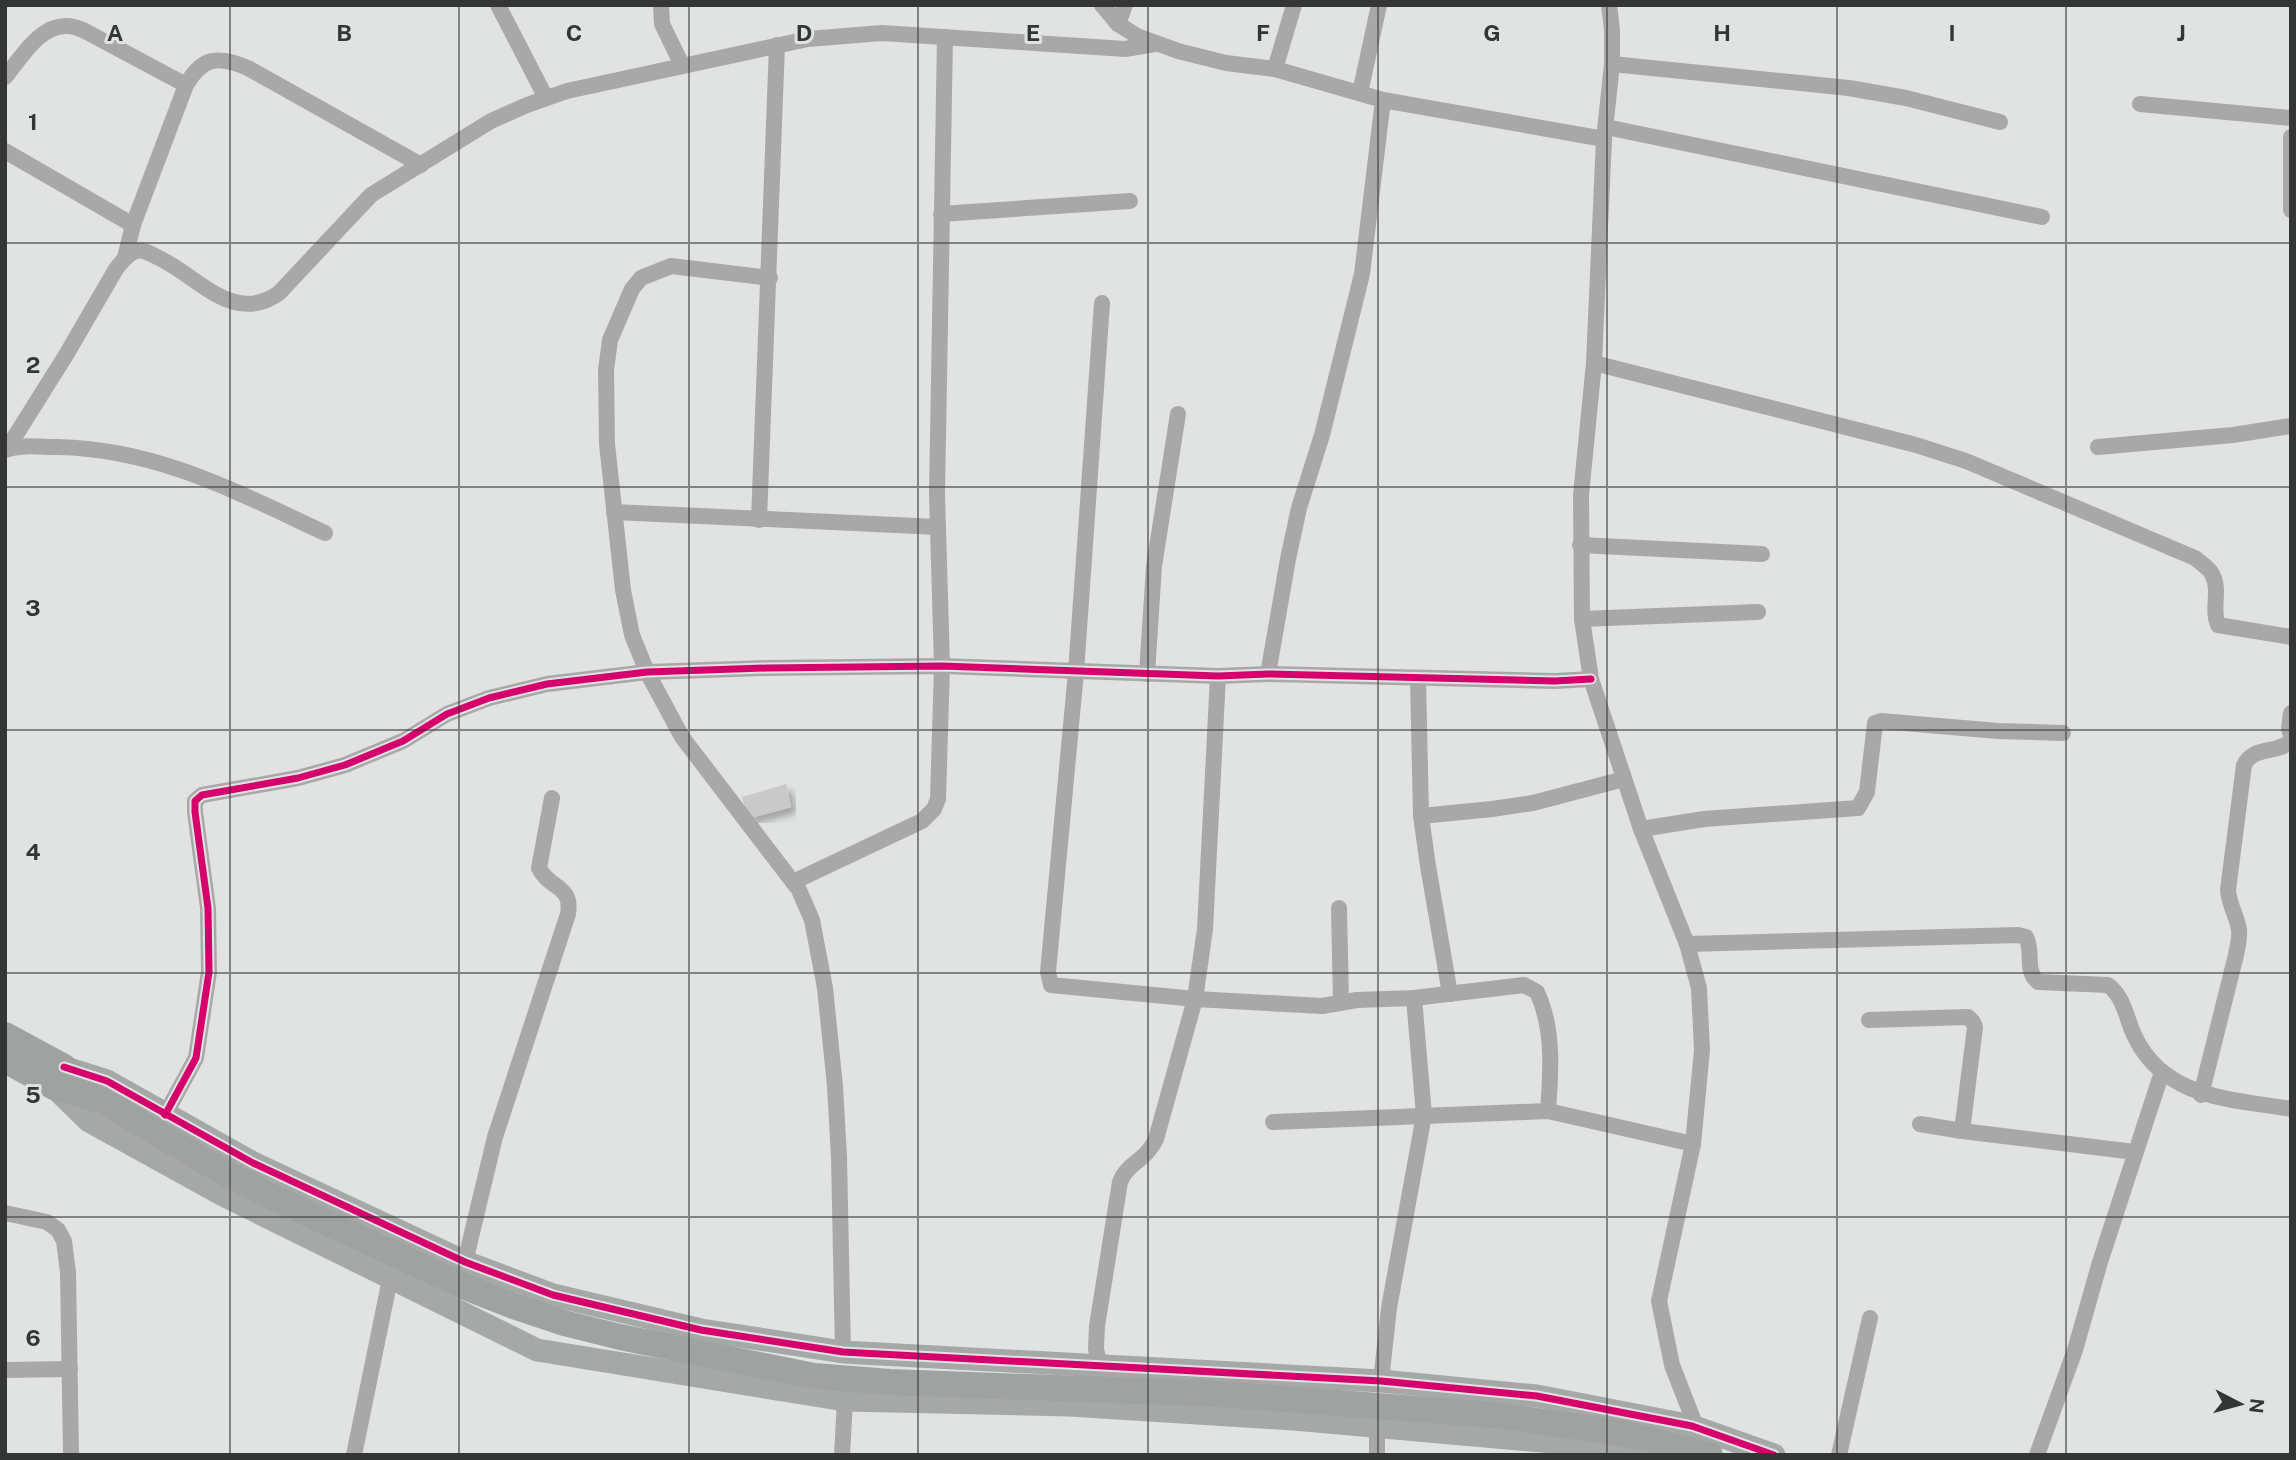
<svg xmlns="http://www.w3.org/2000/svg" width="2296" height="1460" font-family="'Public Sans',sans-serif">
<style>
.building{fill:#cacaca;filter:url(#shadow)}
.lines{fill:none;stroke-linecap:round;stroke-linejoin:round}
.street{stroke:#a8a8a8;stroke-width:16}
.secondary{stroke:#a6a8a7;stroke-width:23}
.primary{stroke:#9fa2a1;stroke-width:26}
.primary-bridge{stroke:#9fa2a1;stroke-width:26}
.cycleway-casing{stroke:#dfe4e3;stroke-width:11}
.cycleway{stroke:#d6006c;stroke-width:7}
.grid{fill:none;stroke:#343635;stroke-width:2;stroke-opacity:0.55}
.grid-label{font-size:23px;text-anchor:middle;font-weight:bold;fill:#343635;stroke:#dfe4e3;stroke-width:6;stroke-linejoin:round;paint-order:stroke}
</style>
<defs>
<filter id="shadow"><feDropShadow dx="6" dy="6" stdDeviation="3.5" flood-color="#0004"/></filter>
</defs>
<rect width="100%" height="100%" fill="#e0e3e2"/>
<polygon class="building" points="786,784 791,807 748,819 742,797"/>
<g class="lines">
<g class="street">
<polyline points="498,5 546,98"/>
<polyline points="661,5 662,24 682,65"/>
<polyline points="1102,5 1118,24 1137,36 1178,51 1226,63 1275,69 1383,100 1604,139"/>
<polyline points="1609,5 1612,30 1612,64 1604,139 1594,363 1581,495 1582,619 1591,679 1641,829 1687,944 1699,988 1702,1050 1693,1144 1659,1301 1672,1365 1693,1419 1690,1435"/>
<polyline points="1118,24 1125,5"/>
<polyline points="1612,64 1849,88 1906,98 2000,122"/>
<polyline points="1275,69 1294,5"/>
<path d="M5,77C21,58 40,24 68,26C74,26 80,29 85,31L186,85"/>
<polyline points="1360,93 1379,5"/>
<polyline points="2140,104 2291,118"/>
<polyline points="1606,127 2042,217"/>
<polyline points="2291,137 2291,210"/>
<polyline points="5,151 133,225"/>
<polyline points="941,214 1130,201"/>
<path d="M125,258L133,225L186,85C202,57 218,55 248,68L421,165"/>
<polyline points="770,278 671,266 641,278 632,289 610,340 606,370 607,444 623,590 632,635 647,672 682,737 799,890 812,920 825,988 835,1086 839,1157 843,1352"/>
<path d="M1102,303L1076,672L1048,972L1051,985L1195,999L1322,1006L1357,1000L1414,998L1524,985L1537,992C1554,1029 1551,1071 1548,1111"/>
<path d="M1594,363L1916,445L1966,461L2195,558C2201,563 2209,568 2212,574C2221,590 2211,609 2218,625L2291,637"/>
<polyline points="2098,447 2233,435 2291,426"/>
<path d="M7,449L66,355L116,269C121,263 127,254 136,251C143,249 151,254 157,257C197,275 233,326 279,293L371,195L491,121L527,105L567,91L808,39L882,33L1125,49L1155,44"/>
<path d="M5,450C22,444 41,447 58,447C157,449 237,492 325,533"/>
<polyline points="614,512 938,527"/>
<polyline points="759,520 777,45"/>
<polyline points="1580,545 1762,554"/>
<polyline points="1582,619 1758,612"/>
<polyline points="1147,674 1154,566 1178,414"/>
<polyline points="1268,674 1288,559 1299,508 1322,435 1362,274 1383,100"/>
<polyline points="1418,678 1421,816 1428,866 1450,994"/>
<polyline points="2291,713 2289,729 2291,735"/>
<polyline points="1421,816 1492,809 1533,803 1624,779"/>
<polyline points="1641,829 1704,819 1858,808 1867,792 1875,723 1881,721 1998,731 2063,733"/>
<polyline points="793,882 922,821 934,809 938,799 942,666 937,494 945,37"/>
<polyline points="1339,908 1341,1003"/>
<path d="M1687,944L2018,935L2026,937C2034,952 2024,970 2038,982L2108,985C2125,998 2126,1019 2135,1037C2165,1099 2232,1099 2291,1109"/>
<polyline points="1869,1020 1968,1017 1973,1022 1975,1027 1962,1131"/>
<path d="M2201,1095L2235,959C2237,950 2240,939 2239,930C2237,916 2229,905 2228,890L2244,765C2254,745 2276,755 2291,741"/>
<polyline points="165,1115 196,1058 209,972 208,908 195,812 195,801 202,795 298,778 345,765 403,741 447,714 489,698 547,684 647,672 767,668 942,666 1218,676 1268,674 1555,681 1591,679"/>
<polyline points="1273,1122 1548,1111 1693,1144"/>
<polyline points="1920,1124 1962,1131 2135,1152"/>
<polyline points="5,1213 47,1222 58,1230 64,1241 68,1272 71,1455"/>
<path d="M465,1262L495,1137L568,914C573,885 549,889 539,868L552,798"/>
<path d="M1100,1367L1096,1349L1097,1326L1120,1182C1127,1163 1146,1161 1156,1139L1195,999L1205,929L1218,676"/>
<polyline points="5,1370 70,1369"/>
<polyline points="1381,1381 1389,1308 1424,1115 1414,998"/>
<polyline points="354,1455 390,1279"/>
<polyline points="842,1455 845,1400"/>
<polyline points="1377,1455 1377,1425"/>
<polyline points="1839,1455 1870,1318"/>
<polyline points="2037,1455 2075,1350 2100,1262 2162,1072"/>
</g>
<g class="secondary">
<polyline points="66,1068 107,1081 253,1163 465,1262 553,1295 701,1330 843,1352 1381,1381 1537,1396 1692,1426 1774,1455"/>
<polyline points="54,1087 89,1121 223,1195 537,1350 845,1400 1070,1405 1294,1419 1597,1446 1636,1455"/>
</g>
<g class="primary">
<polyline points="5,1035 64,1067 101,1100"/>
<polyline points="5,1060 54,1087 96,1099"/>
</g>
<polyline class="primary-bridge" points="101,1100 218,1169 268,1195 465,1287 513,1306 564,1323 620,1337 814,1376 890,1382 1219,1394 1495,1415 1627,1434 1710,1455"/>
<g class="cycleway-casing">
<g id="cycleway">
<polyline points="64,1067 107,1081 253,1163 465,1262 553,1295 701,1330 843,1352 1381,1381 1537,1396 1692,1426 1774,1455"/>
<polyline points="165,1115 196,1058 209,972 208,908 195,812 195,801 202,795 298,778 345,765 403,741 447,714 489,698 547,684 647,672 767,668 942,666 1218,676 1268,674 1555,681 1591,679"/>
</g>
</g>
<use href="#cycleway" class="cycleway"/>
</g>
<path class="grid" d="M230,5V1455M459,5V1455M689,5V1455M918,5V1455M1148,5V1455M1378,5V1455M1607,5V1455M1837,5V1455M2066,5V1455M5,243H2291M5,487H2291M5,730H2291M5,973H2291M5,1217H2291"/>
<g class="grid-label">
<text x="115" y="41">A</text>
<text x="344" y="41">B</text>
<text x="574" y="41">C</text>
<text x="804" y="41">D</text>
<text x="1033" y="41">E</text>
<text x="1263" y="41">F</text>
<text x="1492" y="41">G</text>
<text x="1722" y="41">H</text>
<text x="1952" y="41">I</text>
<text x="2181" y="41">J</text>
<text x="33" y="130">1</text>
<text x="33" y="373">2</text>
<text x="33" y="616">3</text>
<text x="33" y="860">4</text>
<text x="33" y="1103">5</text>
<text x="33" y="1346">6</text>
</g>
<rect width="2296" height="1460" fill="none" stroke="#343635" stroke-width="14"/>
<g transform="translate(2240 1404) rotate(96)" stroke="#dfe4e3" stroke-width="5" paint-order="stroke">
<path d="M0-5L12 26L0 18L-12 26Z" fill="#343635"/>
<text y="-10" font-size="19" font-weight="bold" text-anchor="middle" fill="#343635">N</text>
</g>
</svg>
